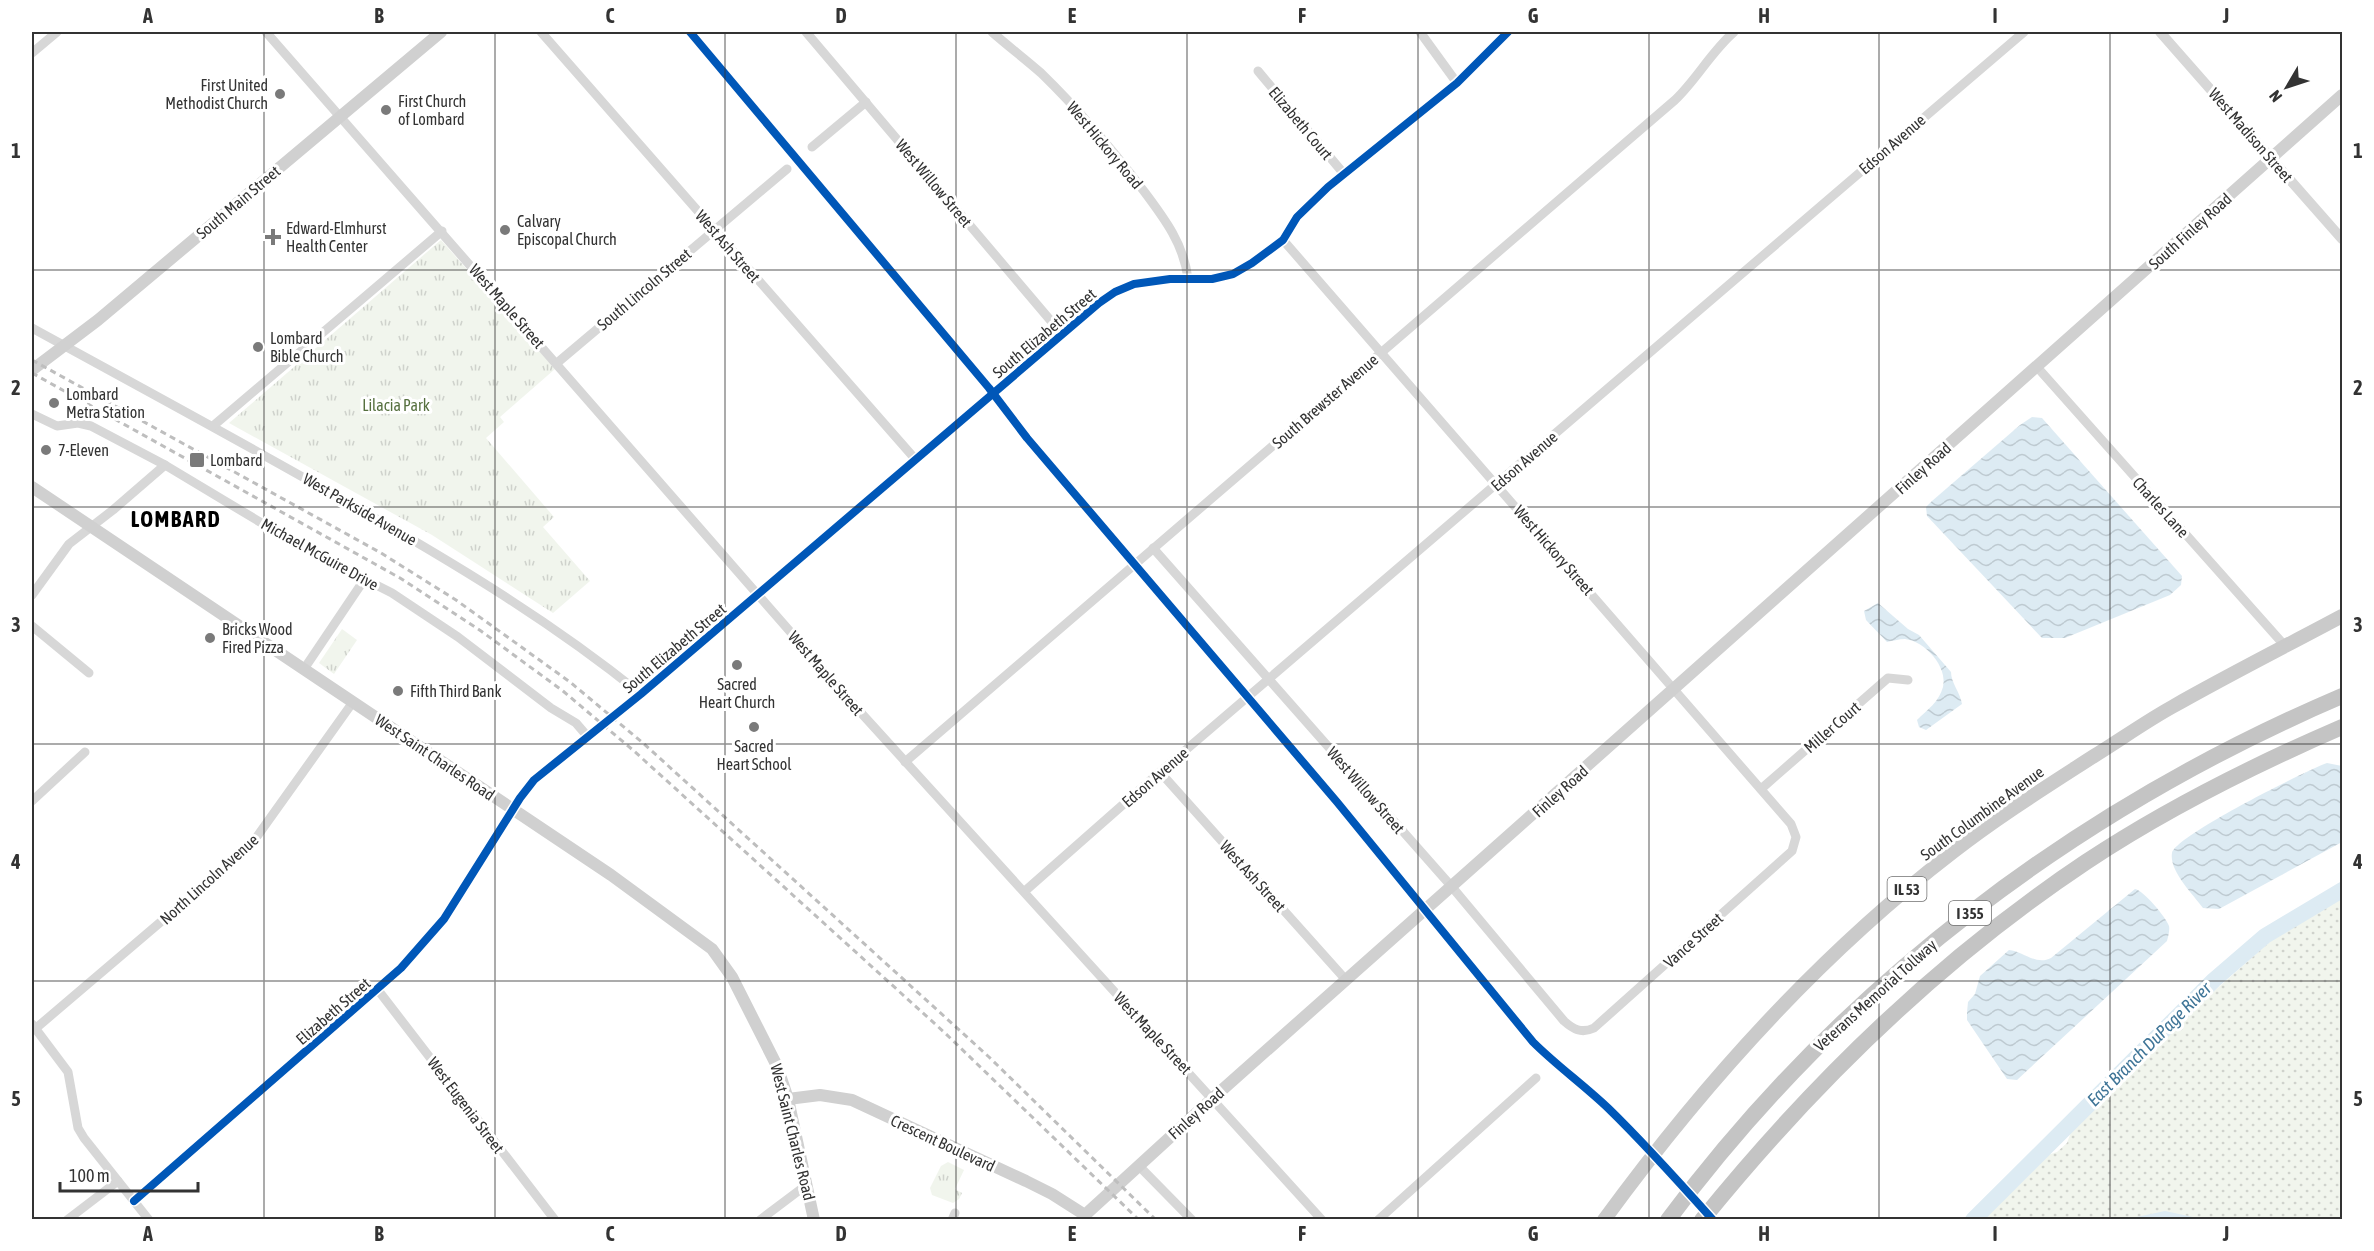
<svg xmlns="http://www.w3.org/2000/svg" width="2374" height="1251" font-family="'Asap Condensed',sans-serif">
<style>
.grass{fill:url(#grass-dots)}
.park{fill:url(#park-tufts)}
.water{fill:url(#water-waves)}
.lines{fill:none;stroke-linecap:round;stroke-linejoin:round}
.river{stroke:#ddebf3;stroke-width:16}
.minor{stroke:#d7d7d7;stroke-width:9}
.tertiary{stroke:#d7d7d7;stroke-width:10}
.secondary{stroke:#d0d0d0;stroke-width:12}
.primary{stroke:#cacaca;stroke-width:14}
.motorway{stroke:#c4c4c4;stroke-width:16}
.rail{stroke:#bebebe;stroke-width:3;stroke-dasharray:6 4.5;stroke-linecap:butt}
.cycleway-casing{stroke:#fff;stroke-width:11}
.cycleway{stroke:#0057b8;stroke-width:8}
.grid{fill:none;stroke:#333;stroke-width:1.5;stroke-opacity:0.55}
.poi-dot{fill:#7a7a7a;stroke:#fff;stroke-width:2}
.labels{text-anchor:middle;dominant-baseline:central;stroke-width:6;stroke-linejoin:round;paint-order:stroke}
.shield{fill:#fff;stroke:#707070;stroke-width:1.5}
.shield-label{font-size:15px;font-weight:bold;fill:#333}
.poi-label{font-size:16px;fill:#333;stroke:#fff;text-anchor:start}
.street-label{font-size:16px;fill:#333;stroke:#fff}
.park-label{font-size:16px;fill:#56703f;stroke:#fff}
.water-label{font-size:18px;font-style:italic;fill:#3f7597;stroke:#fff}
.district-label{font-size:22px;font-weight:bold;letter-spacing:1.5px;fill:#000;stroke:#fff}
.neatline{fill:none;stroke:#333;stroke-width:2}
.grid-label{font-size:20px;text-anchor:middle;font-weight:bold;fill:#333}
</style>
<defs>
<pattern id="grass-dots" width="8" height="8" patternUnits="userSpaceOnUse" patternTransform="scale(1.5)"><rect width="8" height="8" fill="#f1f5ed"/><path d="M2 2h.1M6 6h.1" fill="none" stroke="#cfd2cc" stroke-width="1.8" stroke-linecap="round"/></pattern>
<pattern id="park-tufts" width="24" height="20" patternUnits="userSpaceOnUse" patternTransform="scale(1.5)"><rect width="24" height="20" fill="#f1f5ed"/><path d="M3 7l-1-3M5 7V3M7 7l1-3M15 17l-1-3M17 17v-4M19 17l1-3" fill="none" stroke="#cfd2cc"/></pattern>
<pattern id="water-waves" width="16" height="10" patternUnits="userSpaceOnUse" patternTransform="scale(1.5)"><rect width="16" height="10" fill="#ddebf3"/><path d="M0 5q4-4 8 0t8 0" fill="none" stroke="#becad1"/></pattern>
</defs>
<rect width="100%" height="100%" fill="#fff"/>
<polygon class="grass" points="2342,894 2342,1219 1981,1220 2017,1187 2048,1155 2057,1152 2067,1143 2071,1132 2084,1114 2137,1066 2204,1000 2273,939 2304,916"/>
<g class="park">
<polygon points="441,240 555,369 500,417 504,422 486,438 554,517 543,527 590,581 553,613 432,535 229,423"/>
<polygon points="342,629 357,640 334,674 319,663"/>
<polygon points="948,1162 964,1170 955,1189 962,1193 959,1199 953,1203 932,1195 930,1188 941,1166"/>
</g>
<g class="water">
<polygon points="2032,417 2042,418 2182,576 2181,585 2170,595 2065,638 2042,638 1927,516 1926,507 1932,501 2020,425"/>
<path d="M1878,603L1908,629L1919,635L1951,672C1951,683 1960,692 1962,704L1926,730L1919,727L1917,720C1927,710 1939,702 1943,687C1948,667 1925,641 1905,639C1899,639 1892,641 1887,642L1866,620L1864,611Z"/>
<path d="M2327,763L2342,766V842L2219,909L2203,908C2193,894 2169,871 2172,853C2175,836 2305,771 2327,763Z"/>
<path d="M2135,889C2143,890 2166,917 2169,926C2170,930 2168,937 2167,941L2017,1080L2007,1079L1967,1020V1012L1968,1002L1975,994L1980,976L2009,950C2023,951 2036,966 2051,958Z"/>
<polygon points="2165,1211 2193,1217 2196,1219 2127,1219"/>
</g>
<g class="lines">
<polyline class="river" points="1973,1220 2214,980 2265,936 2342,890"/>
<g class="minor">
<polyline points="266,32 863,715 1322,1220"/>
<polyline points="541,32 916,460"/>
<polyline points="806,32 1062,334"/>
<path d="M992,32C1008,46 1025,59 1041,73C1078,109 1112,149 1143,190C1164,218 1184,244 1188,279"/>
<polyline points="1420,32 1457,83"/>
<polyline points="32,53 57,32"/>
<polyline points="1258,71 1344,174"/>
<polyline points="812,147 866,102"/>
<path d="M32,328C136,385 242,442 345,501C449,560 548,619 641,694"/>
<polyline points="557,363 787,169"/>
<polyline points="2037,367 2285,646"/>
<polyline points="32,414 57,426 78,423 91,426 165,465 305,549 392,593 458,637 551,708 576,723 588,737"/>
<polyline points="213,426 442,231"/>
<path d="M1153,548L1452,887L1564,1021C1573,1029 1581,1034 1594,1028L1792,851L1796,837L1791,824L1283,240"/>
<polyline points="32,595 69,544 113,510 165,465"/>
<polyline points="32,626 89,673"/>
<polyline points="304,669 364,580"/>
<path d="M905,762L1675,100C1697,79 1711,52 1734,32"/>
<polyline points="1160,772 1346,980"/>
<polyline points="1761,789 1888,678 1908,680"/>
<polyline points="32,801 85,752"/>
<polyline points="1025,891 1160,772 2024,32"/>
<polyline points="378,990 555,1220"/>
<polyline points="32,1024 68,1072 78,1128 84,1138 149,1220"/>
<polyline points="35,1029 251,845 353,702"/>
<polyline points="1138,1165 1192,1220"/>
<polyline points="134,1201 401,968 444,919 520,798 534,780 641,694 1099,303 1115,292 1134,284 1170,279 1212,279 1233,274 1252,263 1283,240 1297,217 1328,187 1457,83 1508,32"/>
<polyline points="67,1220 118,1181"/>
<polyline points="760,1220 805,1186"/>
<polyline points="952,1220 955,1213"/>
<polyline points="1378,1220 1536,1078"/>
</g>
<polyline class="tertiary" points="2160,32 2342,239"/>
<g class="secondary">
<polyline points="32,370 98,320 441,32"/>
<polyline points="32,487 611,875 712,949 732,977 777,1066 788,1099 814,1220"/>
<polyline points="788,1099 820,1095 852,1100 1026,1181 1052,1194 1085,1215 1213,1098 2342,95"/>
</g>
<path class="primary" d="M1604,1220C1704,1083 1819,955 1953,852C1998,817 2046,787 2094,756C2120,740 2145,722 2172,707C2228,675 2286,646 2342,616"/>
<g class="motorway">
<path d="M1668,1220C1842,986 2075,810 2342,696"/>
<path d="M1702,1220C1813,1083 1939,960 2086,862C2166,809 2254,765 2342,727"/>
</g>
<g class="rail">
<polyline points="32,360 381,553 456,600 570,682 643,743 989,1057 1156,1220"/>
<polyline points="32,373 400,578 481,631 563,691 634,751 945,1033 1139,1220"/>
</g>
<g class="cycleway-casing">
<g id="cycleway">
<path d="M690,32L989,388L1027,438L1337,802L1533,1042C1557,1066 1584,1085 1609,1109C1645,1144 1679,1182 1713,1220"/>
<polyline points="134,1201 401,968 444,919 520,798 534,780 641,694 1099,303 1115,292 1134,284 1170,279 1212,279 1233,274 1252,263 1283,240 1297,217 1328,187 1457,83 1508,32"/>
</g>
</g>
<use href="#cycleway" class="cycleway"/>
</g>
<path class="grid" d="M264,32V1220M495,32V1220M725,32V1220M956,32V1220M1187,32V1220M1418,32V1220M1649,32V1220M1879,32V1220M2110,32V1220M32,270H2342M32,507H2342M32,744H2342M32,981H2342"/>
<g class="poi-dot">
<circle cx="280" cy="94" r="6"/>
<circle cx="386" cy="110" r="6"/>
<circle cx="505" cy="230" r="6"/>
<path d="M270 228h6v6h6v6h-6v6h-6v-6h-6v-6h6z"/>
<circle cx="258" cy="347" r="6"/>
<circle cx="54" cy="403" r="6"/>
<circle cx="46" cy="450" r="6"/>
<rect x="189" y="452" width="16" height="16" rx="3"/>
<circle cx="210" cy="638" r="6"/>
<circle cx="737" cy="665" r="6"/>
<circle cx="398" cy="691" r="6"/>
<circle cx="754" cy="727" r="6"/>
</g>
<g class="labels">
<g class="shield">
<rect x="1887.5" y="877" width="39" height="24" rx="4.5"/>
<rect x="1949" y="901" width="42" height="24" rx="4.5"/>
</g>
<g class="shield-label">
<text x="1907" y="889">IL 53</text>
<text x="1970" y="913">I 355</text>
</g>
<g class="poi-label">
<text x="268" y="85" text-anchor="end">First United<tspan x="268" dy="18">Methodist Church</tspan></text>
<text x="398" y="101">First Church<tspan x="398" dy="18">of Lombard</tspan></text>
<text x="517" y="221">Calvary<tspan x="517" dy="18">Episcopal Church</tspan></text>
<text x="286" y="228">Edward-Elmhurst<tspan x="286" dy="18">Health Center</tspan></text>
<text x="270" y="338">Lombard<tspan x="270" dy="18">Bible Church</tspan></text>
<text x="66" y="394">Lombard<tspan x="66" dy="18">Metra Station</tspan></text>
<text x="58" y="450">7-Eleven</text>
<text x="210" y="460">Lombard</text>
<text x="222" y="629">Bricks Wood<tspan x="222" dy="18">Fired Pizza</tspan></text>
<text x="737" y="684" text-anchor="middle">Sacred<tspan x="737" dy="18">Heart Church</tspan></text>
<text x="410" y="691">Fifth Third Bank</text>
<text x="754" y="746" text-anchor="middle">Sacred<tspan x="754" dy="18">Heart School</tspan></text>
</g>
<g class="street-label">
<text transform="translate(1301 123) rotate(50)">Elizabeth Court</text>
<text transform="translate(2251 135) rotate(49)">West Madison Street</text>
<text transform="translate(1892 144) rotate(-41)">Edson Avenue</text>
<text transform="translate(1105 145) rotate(50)">West Hickory Road</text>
<text transform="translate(934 183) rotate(50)">West Willow Street</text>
<text transform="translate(238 202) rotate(-40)">South Main Street</text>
<text transform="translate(2190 231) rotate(-42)">South Finley Road</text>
<text transform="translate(728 246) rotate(49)">West Ash Street</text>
<text transform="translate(644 289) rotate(-40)">South Lincoln Street</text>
<text transform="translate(507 306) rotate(49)">West Maple Street</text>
<text transform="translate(1044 333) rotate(-40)">South Elizabeth Street</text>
<text transform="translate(1325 401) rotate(-41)">South Brewster Avenue</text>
<text transform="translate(1524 461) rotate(-41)">Edson Avenue</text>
<text transform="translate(1923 468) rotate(-42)">Finley Road</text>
<text transform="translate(2161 507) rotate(48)">Charles Lane</text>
<text transform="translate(360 509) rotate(30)">West Parkside Avenue</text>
<text transform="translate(1554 550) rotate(49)">West Hickory Street</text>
<text transform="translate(320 554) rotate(29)">Michael McGuire Drive</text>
<text transform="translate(674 648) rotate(-40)">South Elizabeth Street</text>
<text transform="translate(826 673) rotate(49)">West Maple Street</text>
<text transform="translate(1832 727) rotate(-41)">Miller Court</text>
<text transform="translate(435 757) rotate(34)">West Saint Charles Road</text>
<text transform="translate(1155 777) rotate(-41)">Edson Avenue</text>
<text transform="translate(1366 790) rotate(49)">West Willow Street</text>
<text transform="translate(1560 791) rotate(-42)">Finley Road</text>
<text transform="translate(1982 813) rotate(-36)">South Columbine Avenue</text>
<text transform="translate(1253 876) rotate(48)">West Ash Street</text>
<text transform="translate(209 879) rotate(-42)">North Lincoln Avenue</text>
<text transform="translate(1693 940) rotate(-42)">Vance Street</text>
<text transform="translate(1875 995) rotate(-42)">Veterans Memorial Tollway</text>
<text transform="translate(333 1011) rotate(-41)">Elizabeth Street</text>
<text transform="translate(1153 1033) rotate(47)">West Maple Street</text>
<text transform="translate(466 1105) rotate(53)">West Eugenia Street</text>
<text transform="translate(1196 1113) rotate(-42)">Finley Road</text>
<text transform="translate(793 1132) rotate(76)">West Saint Charles Road</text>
<text transform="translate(943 1143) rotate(25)">Crescent Boulevard</text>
</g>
<g class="park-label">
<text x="396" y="405">Lilacia Park</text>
</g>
<g class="water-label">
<text transform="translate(2149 1044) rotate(-45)">East Branch DuPage River</text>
</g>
<g class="district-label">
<text x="176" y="519">LOMBARD</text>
</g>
</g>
<rect width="2374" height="1251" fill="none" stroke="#ffffff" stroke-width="66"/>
<g transform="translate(2287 87) rotate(231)" stroke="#ffffff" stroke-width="4.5" paint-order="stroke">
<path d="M0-4.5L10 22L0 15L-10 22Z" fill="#333333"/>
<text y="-9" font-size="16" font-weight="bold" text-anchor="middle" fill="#333333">N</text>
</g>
<path d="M60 1182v9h138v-9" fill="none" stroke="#333333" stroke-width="3"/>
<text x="69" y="1182" font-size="18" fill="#333333" stroke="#ffffff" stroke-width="4.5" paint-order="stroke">100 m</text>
<rect x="33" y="33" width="2308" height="1185" class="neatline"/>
<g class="grid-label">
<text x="148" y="23">A</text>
<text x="379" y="23">B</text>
<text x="610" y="23">C</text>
<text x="841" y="23">D</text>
<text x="1072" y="23">E</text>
<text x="1302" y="23">F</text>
<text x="1533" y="23">G</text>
<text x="1764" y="23">H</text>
<text x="1995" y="23">I</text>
<text x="2226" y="23">J</text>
<text x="16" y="158">1</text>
<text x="2358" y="158">1</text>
<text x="16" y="395">2</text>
<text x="2358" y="395">2</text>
<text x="16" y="632">3</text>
<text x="2358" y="632">3</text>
<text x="16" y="869">4</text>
<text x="2358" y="869">4</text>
<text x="16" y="1106">5</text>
<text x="2358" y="1106">5</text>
<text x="148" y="1241">A</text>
<text x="379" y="1241">B</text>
<text x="610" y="1241">C</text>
<text x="841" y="1241">D</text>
<text x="1072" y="1241">E</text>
<text x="1302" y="1241">F</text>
<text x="1533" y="1241">G</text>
<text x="1764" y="1241">H</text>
<text x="1995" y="1241">I</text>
<text x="2226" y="1241">J</text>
</g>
</svg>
